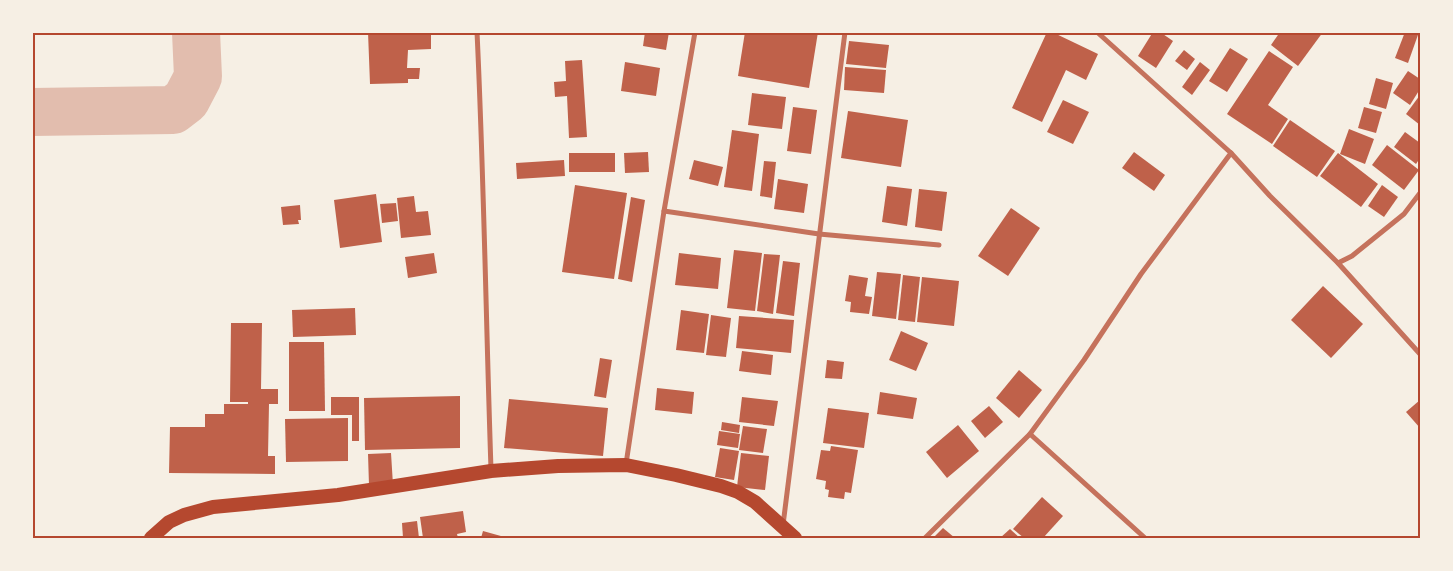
<svg xmlns="http://www.w3.org/2000/svg" width="1453" height="571" font-family="Karla,sans-serif">
<style>
.lines{fill:none;stroke-linecap:round;stroke-linejoin:round}
.taxiway{stroke:#e2bdae;stroke-width:48}
.building{fill:#bf614a}
.minor{stroke:#c5725c;stroke-width:5}
.trunk{stroke:#b5482f;stroke-width:14}
.neatline{fill:none;stroke:#b5482f;stroke-width:2}
</style>
<rect width="100%" height="100%" fill="#f6efe4"/>
<g class="lines">
<polyline class="taxiway" points="32,112 173,110 186,100 198,77 196,32"/>
</g>
<g class="building">
<polygon points="368,32 431,32 431,49 408,50 407,68 420,68 419,79 408,79 408,83 370,84"/>
<polygon points="645,32 669,32 666,50 643,46"/>
<polygon points="745,32 818,32 809,88 738,76"/>
<polygon points="1047,32 1052,32 1098,54 1086,80 1066,70 1042,122 1012,108"/>
<polygon points="1153,32 1160,32 1173,41 1156,68 1138,56"/>
<polygon points="1280,32 1323,32 1298,66 1271,45"/>
<polygon points="1405,32 1419,32 1408,63 1395,58"/>
<polygon points="849,41 889,45 886,68 846,64"/>
<polygon points="1230,48 1248,59 1227,92 1209,81"/>
<polygon points="1184,50 1195,59 1187,70 1175,61"/>
<polygon points="1269,51 1293,67 1268,105 1288,119 1272,144 1227,114"/>
<polygon points="582,60 587,137 569,138 567,96 555,97 554,82 566,81 565,61"/>
<polygon points="625,62 660,68 656,96 621,91"/>
<polygon points="1200,62 1210,70 1192,95 1182,87"/>
<polygon points="845,67 886,70 884,93 844,90"/>
<polygon points="1408,71 1420,79 1420,89 1410,105 1393,93"/>
<polygon points="1376,78 1393,83 1386,109 1369,104"/>
<polygon points="752,93 786,97 782,129 748,125"/>
<polygon points="1420,95 1420,125 1406,114"/>
<polygon points="1063,100 1089,112 1073,144 1047,132"/>
<polygon points="793,107 817,110 811,154 787,151"/>
<polygon points="1364,107 1382,112 1376,133 1358,128"/>
<polygon points="848,111 908,120 901,167 841,158"/>
<polygon points="1290,120 1335,151 1317,177 1273,146"/>
<polygon points="1349,129 1374,139 1365,164 1340,154"/>
<polygon points="732,130 759,134 752,191 724,187"/>
<polygon points="1405,132 1420,143 1420,158 1416,164 1394,147"/>
<polygon points="1387,145 1419,170 1404,190 1372,165"/>
<polygon points="648,152 649,172 625,173 624,153"/>
<polygon points="1134,152 1165,175 1154,191 1122,168"/>
<rect x="569" y="153" width="46" height="19"/>
<polygon points="1338,153 1378,184 1361,207 1320,176"/>
<polygon points="564,160 565,176 517,179 516,163"/>
<polygon points="694,160 723,167 718,186 689,179"/>
<polygon points="764,161 776,162 772,198 760,196"/>
<polygon points="778,179 808,184 804,213 774,209"/>
<polygon points="575,185 627,193 614,279 562,272"/>
<polygon points="1382,185 1398,197 1384,217 1368,206"/>
<polygon points="887,186 912,189 907,226 882,222"/>
<polygon points="919,189 947,192 942,231 915,227"/>
<polygon points="376,194 382,242 340,248 334,200"/>
<polygon points="414,196 416,212 428,211 431,235 401,238 397,198"/>
<polygon points="631,197 645,200 632,282 618,279"/>
<polygon points="396,203 398,221 382,223 380,204"/>
<polygon points="300,205 301,220 298,220 299,224 283,225 281,207"/>
<polygon points="1011,208 1040,228 1008,276 978,256"/>
<polygon points="734,250 762,253 755,311 727,308"/>
<polygon points="434,253 437,273 408,278 405,257"/>
<polygon points="679,253 721,258 718,289 675,285"/>
<polygon points="764,254 780,255 773,314 757,311"/>
<polygon points="783,261 800,263 794,316 776,313"/>
<polygon points="877,272 901,274 896,319 872,316"/>
<polygon points="849,275 868,278 865,296 872,297 869,314 850,312 851,302 845,301"/>
<polygon points="903,275 920,277 915,322 898,320"/>
<polygon points="922,277 959,281 954,326 917,322"/>
<polygon points="1323,286 1363,324 1331,358 1291,320"/>
<polygon points="355,308 356,335 293,337 292,310"/>
<polygon points="681,310 709,314 704,353 676,350"/>
<polygon points="711,315 731,318 726,357 706,355"/>
<polygon points="739,316 794,320 791,353 736,348"/>
<polygon points="231,323 262,323 261,389 278,389 278,404 269,404 268,456 275,456 275,474 169,473 170,427 205,427 205,414 224,414 224,404 248,404 248,402 230,402"/>
<polygon points="901,331 928,343 916,371 889,360"/>
<polygon points="289,342 324,342 325,411 289,411"/>
<polygon points="742,351 773,355 771,375 739,371"/>
<polygon points="600,358 612,360 606,398 594,396"/>
<polygon points="827,360 844,362 842,379 825,378"/>
<polygon points="1019,370 1042,390 1019,418 996,398"/>
<polygon points="657,388 694,392 692,414 655,410"/>
<polygon points="880,392 917,398 913,419 877,414"/>
<polygon points="460,396 460,448 365,450 364,398"/>
<polygon points="331,397 359,397 359,441 352,441 352,415 331,415"/>
<polygon points="742,397 778,401 774,426 739,422"/>
<polygon points="509,399 608,408 603,456 504,448"/>
<polygon points="1420,400 1420,428 1406,412"/>
<polygon points="989,406 1003,422 985,438 971,421"/>
<polygon points="828,408 869,413 864,448 823,443"/>
<polygon points="348,418 348,461 286,462 285,419"/>
<polygon points="722,422 740,425 739,433 721,430"/>
<polygon points="958,425 979,451 947,478 926,452"/>
<polygon points="743,426 767,429 763,453 739,450"/>
<polygon points="719,431 740,434 738,448 717,445"/>
<polygon points="831,446 858,450 851,493 845,492 844,499 828,497 829,490 825,489 826,481 816,479 821,450 830,451"/>
<polygon points="720,448 739,451 734,480 715,477"/>
<polygon points="391,453 393,485 369,486 368,454"/>
<polygon points="741,453 769,456 765,490 737,487"/>
<polygon points="1042,497 1063,516 1043,538 1024,538 1013,529"/>
<polygon points="463,511 466,532 457,534 458,538 423,538 420,517"/>
<polygon points="417,521 419,538 403,538 402,523"/>
<polygon points="943,528 955,538 933,538"/>
<polygon points="1010,529 1020,538 1000,538"/>
<polygon points="483,531 508,538 481,538"/>
</g>
<g class="lines">
<g class="minor">
<path d="M477,32C484,178 486,324 491,469"/>
<polyline points="1231,153 1270,196 1338,263 1352,256 1404,214 1420,193"/>
<polyline points="664,211 819,234 939,245"/>
<polyline points="1338,263 1420,354"/>
<polyline points="1030,434 1145,538"/>
<polyline points="626,464 664,211 695,32"/>
<polyline points="783,525 845,32"/>
<polyline points="925,538 1030,434 1084,360 1141,274 1231,153 1097,32"/>
</g>
<polyline class="trunk" points="151,538 169,522 184,515 213,507 338,495 491,471 558,466 626,465 676,475 721,486 738,492 755,502 795,538"/>
</g>
<rect width="1453" height="571" fill="none" stroke="#f6efe4" stroke-width="68"/>
<rect x="34" y="34" width="1385" height="503" class="neatline"/>
</svg>
